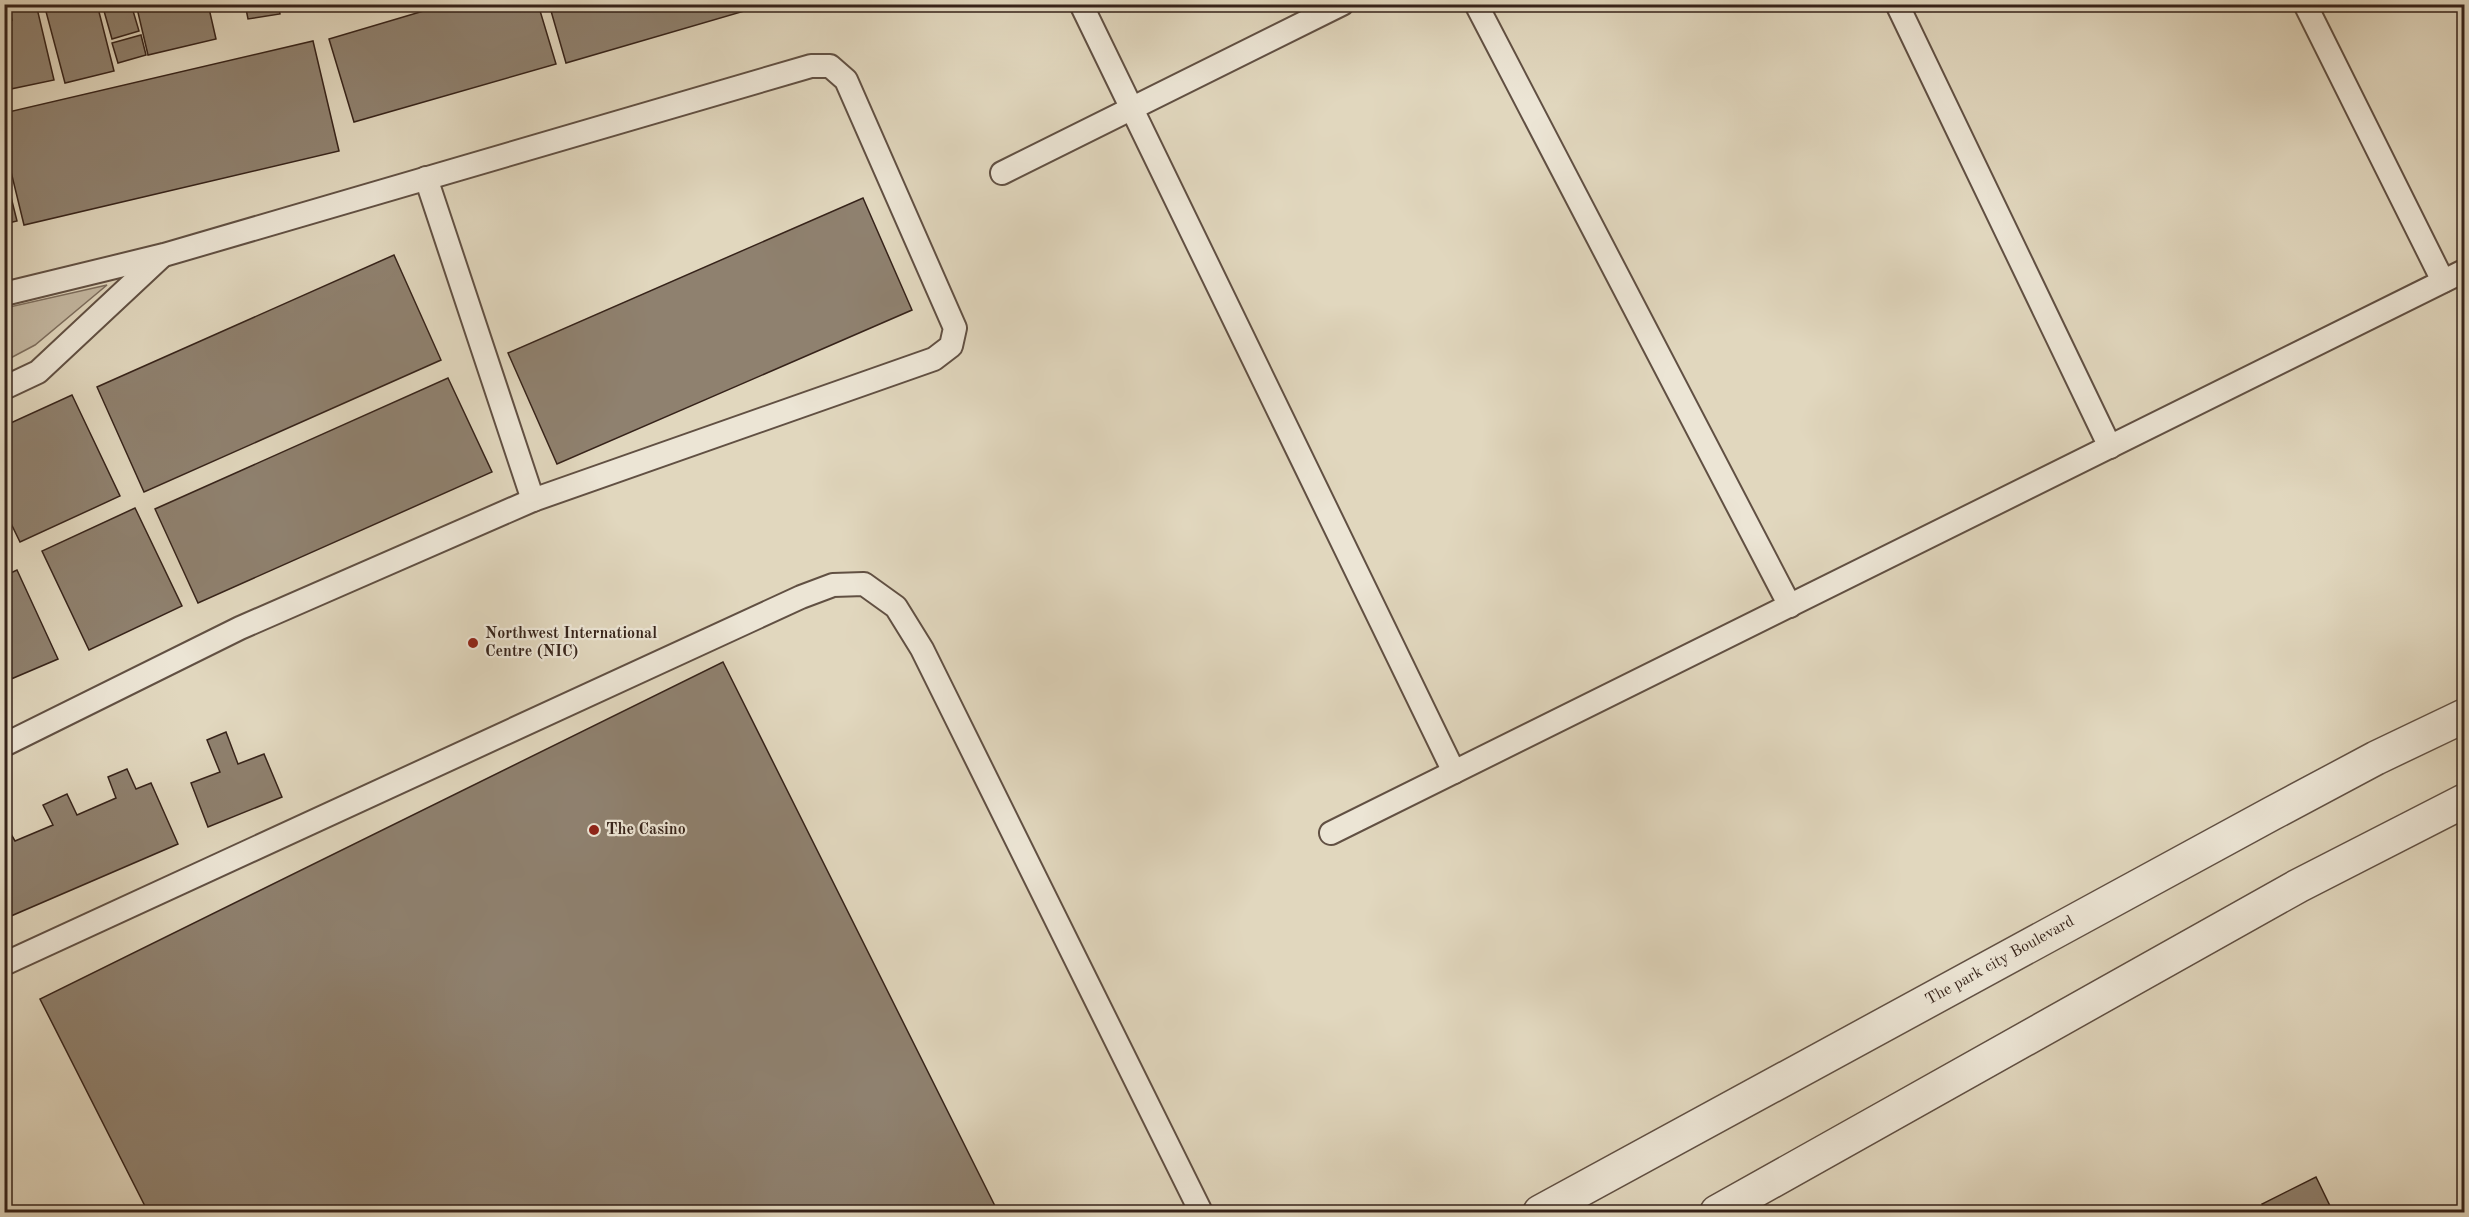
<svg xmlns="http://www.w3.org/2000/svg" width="2469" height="1217" font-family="'Old Standard TT',serif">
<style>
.green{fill:#c4b8a2;stroke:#7d6e5e;stroke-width:1.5}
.building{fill:#8f816f;stroke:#36231a;stroke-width:1.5}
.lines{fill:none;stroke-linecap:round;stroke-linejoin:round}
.lane-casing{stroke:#615043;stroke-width:26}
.street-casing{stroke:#615043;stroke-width:36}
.lane{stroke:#ece5d5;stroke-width:22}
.street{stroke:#ece5d5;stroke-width:33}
.poi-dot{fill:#8f2418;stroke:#ece5d5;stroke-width:2}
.labels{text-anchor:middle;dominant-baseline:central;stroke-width:4.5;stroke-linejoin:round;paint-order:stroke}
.poi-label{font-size:16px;font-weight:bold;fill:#36231a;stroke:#ece5d5;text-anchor:start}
.street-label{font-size:16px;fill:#36231a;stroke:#ece5d5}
</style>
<rect width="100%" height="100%" fill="#e1d7be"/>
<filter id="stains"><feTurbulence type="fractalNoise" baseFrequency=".00333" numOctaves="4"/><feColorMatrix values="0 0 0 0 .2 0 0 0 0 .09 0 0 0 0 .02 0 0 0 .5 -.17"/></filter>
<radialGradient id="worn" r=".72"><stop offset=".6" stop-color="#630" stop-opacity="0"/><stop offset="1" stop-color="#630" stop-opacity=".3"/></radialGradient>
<polygon class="green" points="107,285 35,345 5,361 5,308"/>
<g class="building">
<polygon points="8,4 36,4 54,80 6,90 4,21 12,20"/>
<polygon points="44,4 97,4 114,71 65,83"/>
<polygon points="102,4 131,4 139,31 112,39"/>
<polygon points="136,4 208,4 216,39 148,55"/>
<polygon points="245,4 278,4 280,14 248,19"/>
<polygon points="447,4 538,4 556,64 354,122 329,39"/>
<polygon points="549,4 768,4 566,63"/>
<polygon points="141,35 146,55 118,63 112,43"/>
<polygon points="313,41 339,151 24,225 4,143 4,113"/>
<polygon points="4,169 17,221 4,224"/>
<polygon points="863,198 912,310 557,464 508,353"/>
<polygon points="394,255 441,360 144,492 97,387"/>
<polygon points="448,378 492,472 198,603 155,509"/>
<polygon points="72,395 120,496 20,542 4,509 4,426"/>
<polygon points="135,508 182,606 89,650 42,551"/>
<polygon points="17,570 58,659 4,682 4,576"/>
<polygon points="723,662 998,1212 148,1212 40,999"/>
<polygon points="226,732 238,764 264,754 282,797 208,827 191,783 220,772 207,740"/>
<polygon points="127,769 136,789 151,783 178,844 4,919 4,822 15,841 53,825 43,805 67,794 77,815 116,798 108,777"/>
<polygon points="2316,1177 2331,1208 2322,1212 2266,1212 2262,1204"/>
</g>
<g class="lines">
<g class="lane-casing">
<g id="lane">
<polyline points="1081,4 1454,772"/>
<polyline points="1476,4 1790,606"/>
<polyline points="1897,4 2110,447"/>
<polyline points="2305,4 2443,281"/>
<polyline points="1002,173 1342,4"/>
<polyline points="426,178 533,500"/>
<polyline points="4,294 164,255 811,66 830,66 846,80 955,328 951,346 934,359 533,500 240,628 4,745"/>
<polyline points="4,388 38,372 161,257"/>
<polyline points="1331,833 2464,271"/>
<polyline points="4,964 801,597 833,585 864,584 896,607 922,649 1201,1212"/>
</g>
</g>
<g class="street-casing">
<g id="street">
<polyline points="1540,1212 2271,814 2376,758 2464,716"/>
<polyline points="1717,1212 2298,886 2464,801"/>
</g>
</g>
<use href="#lane" class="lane"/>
<use href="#street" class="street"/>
</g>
<g class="poi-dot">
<circle cx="473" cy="643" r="6"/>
<circle cx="594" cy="830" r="6"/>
</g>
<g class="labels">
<g class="poi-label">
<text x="485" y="634">Northwest International<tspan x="485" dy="18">Centre (NIC)</tspan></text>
<text x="606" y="830">The Casino</text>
</g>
<g class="street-label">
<text transform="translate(2000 961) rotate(-29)">The park city Boulevard</text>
</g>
</g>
<rect width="2469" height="1217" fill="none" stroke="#e1d7be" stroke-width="24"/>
<rect x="6" y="6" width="2457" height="1205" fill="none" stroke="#36231a" stroke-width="3"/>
<rect x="12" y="12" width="2445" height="1193" fill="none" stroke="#36231a" stroke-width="1.5"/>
<rect width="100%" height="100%" filter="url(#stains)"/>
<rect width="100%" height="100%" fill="url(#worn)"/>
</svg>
